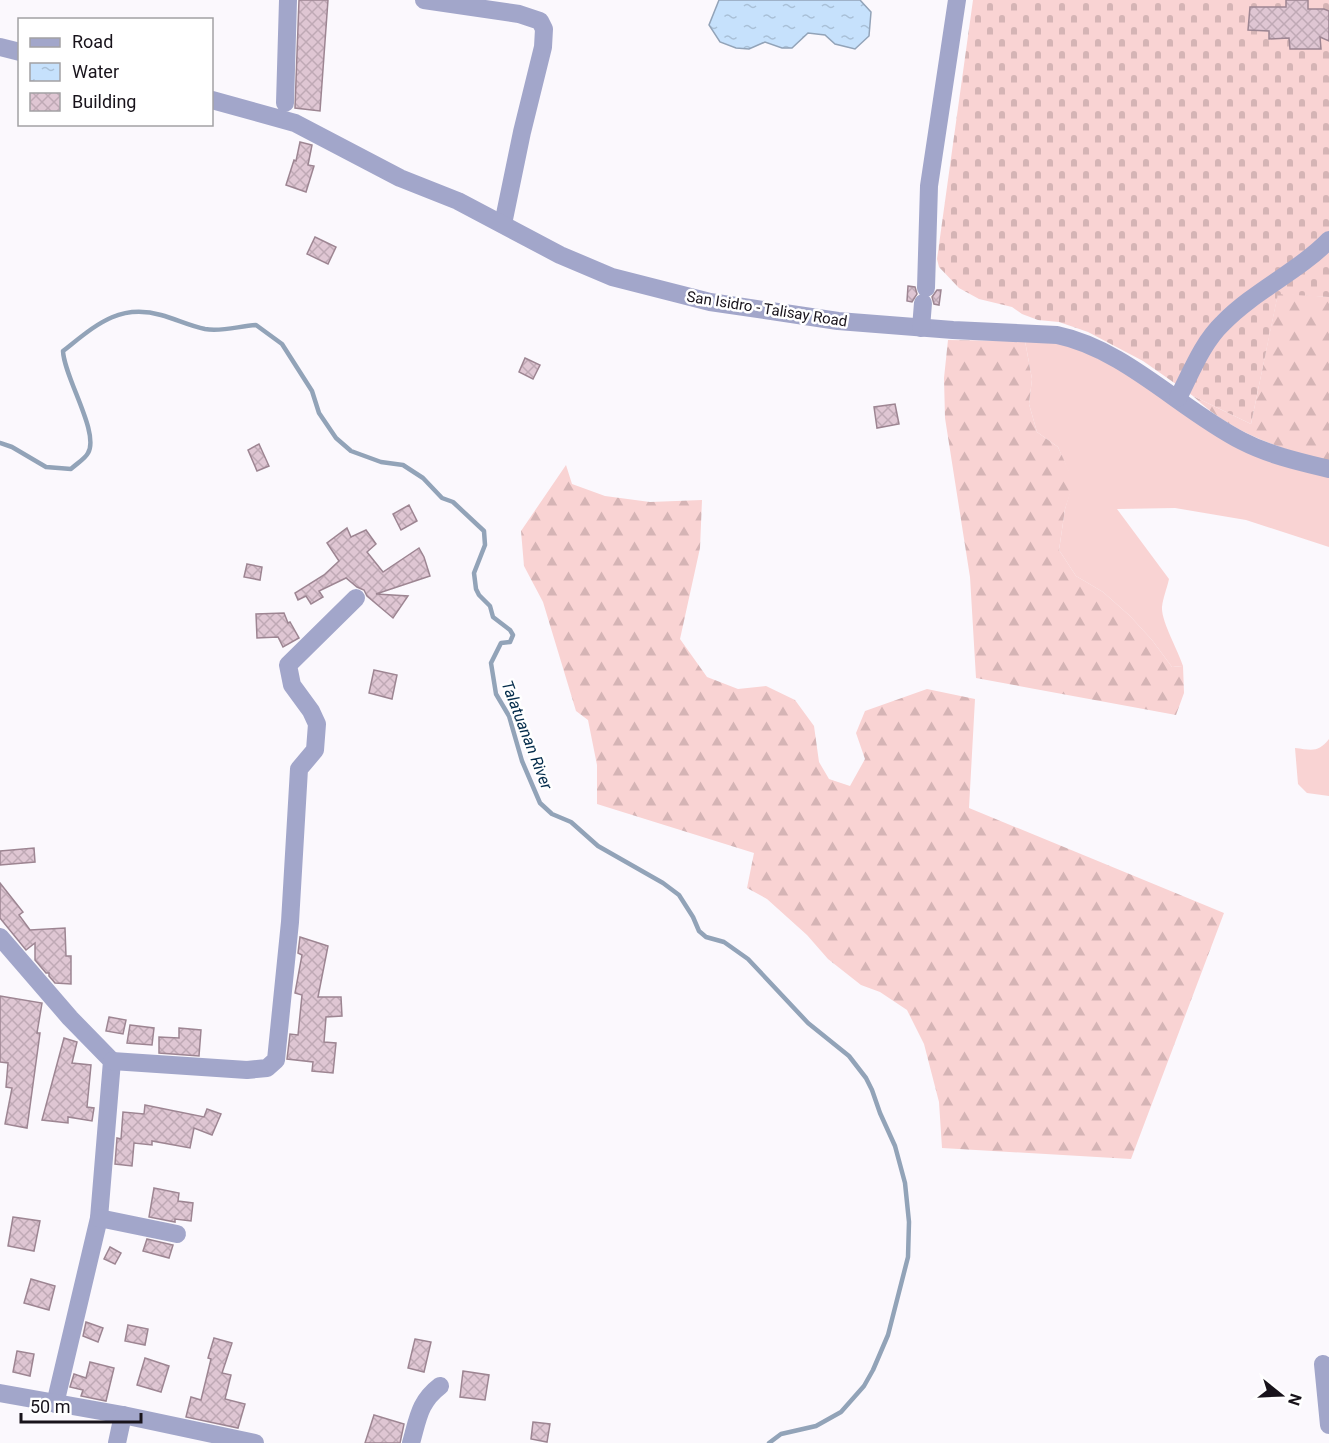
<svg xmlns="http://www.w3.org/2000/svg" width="1329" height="1443" font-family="Roboto,sans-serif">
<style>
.grass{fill:#f9d3d3}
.forest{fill:url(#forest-firs)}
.cemetery{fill:url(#cemetery-stones)}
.water{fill:url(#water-ripples);stroke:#92a3b8;stroke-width:1.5}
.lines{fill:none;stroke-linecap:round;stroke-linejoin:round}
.stream{stroke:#92a3b8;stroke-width:4.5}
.building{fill:url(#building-cross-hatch);stroke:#9d8592;stroke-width:1.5}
.minor{stroke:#a2a6ca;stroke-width:18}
.labels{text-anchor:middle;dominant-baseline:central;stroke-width:5;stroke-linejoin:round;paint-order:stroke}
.street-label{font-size:15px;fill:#18131b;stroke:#fff}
.water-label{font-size:16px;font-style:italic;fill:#032b4a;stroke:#fff}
</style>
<defs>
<pattern id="forest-firs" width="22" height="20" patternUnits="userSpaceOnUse" patternTransform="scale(1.5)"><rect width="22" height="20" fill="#f9d3d3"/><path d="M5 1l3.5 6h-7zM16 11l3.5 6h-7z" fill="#d5b4b5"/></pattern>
<pattern id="cemetery-stones" width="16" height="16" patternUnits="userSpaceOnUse" patternTransform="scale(1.5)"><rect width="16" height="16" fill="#f9d3d3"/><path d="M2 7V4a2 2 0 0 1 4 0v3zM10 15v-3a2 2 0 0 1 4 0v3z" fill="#d5b4b5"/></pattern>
<pattern id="water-ripples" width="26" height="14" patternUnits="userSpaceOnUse" patternTransform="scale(1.5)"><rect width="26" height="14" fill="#c6e1fc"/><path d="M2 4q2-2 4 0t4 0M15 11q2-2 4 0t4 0" fill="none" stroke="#a9c0d7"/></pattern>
<pattern id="building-cross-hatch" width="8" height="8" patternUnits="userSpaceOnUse" patternTransform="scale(1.5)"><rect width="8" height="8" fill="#dfc6d3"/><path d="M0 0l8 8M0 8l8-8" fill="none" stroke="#bfa9b5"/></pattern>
</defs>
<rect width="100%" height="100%" fill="#fbf8fd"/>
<g class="grass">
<path d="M1061,340L1329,475V547L1246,520L1175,508L1117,509L1169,579C1167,588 1163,598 1162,607C1161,621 1178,650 1183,666L1172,667L1152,640L1130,616L1103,592L1076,576L1059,550L1065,509L1073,482L1058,447L1037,432L1029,404L1032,379L1025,341Z"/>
<path d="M1329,739V796L1307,793L1298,784L1295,748C1312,750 1318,753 1329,739Z"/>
</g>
<g class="forest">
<path d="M1278,293L1329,297V462C1279,448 1231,433 1193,396L1251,424Z"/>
<polygon points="948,340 1025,341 1032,379 1029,404 1037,432 1058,447 1074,482 1065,509 1059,550 1076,576 1103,592 1130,616 1152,640 1172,667 1183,666 1184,693 1176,715 976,678 970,577 945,418 944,378"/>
<polygon points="566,465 572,484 605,496 650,502 702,500 700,548 680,639 707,677 738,689 766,686 795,700 814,726 819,762 829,779 850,786 865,759 856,733 865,711 927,689 975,699 969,808 1224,913 1131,1159 942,1148 939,1102 924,1044 907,1010 880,992 861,985 828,959 807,935 767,899 747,888 754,853 597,804 597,765 588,720 576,711 543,602 524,566 521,531"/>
</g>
<polygon class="cemetery" points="973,0 1329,0 1329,297 1278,294 1251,424 1193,396 1143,361 1088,332 1059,322 1038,320 1022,314 1012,307 979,299 959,288 939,267 937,259"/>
<polygon class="water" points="719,0 860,0 871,12 869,36 855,49 835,44 825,35 808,33 792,48 782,48 765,42 749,49 736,48 720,42 709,25"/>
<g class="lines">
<path class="stream" d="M0,443L12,447L46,467L71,469C76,464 85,459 88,453C100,433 64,377 63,351C95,326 118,303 161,315C176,319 190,326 205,329C222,332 239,326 256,325L282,344L312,391L319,413L336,438L351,451L381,462L403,465L423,478L442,498L453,502L484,531L485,545L474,573L476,589L479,595L490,606L493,617L510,630L513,635L510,642L501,643L491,663L496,694L509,716L522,761L540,803L552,814L571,822L598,846L663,883L679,895L693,917L699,931L706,937L724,942L748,959L808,1023L849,1056L866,1078L872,1090L880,1113L895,1146L905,1183L909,1222L908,1257L888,1335L873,1370L864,1386L841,1412L816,1426L781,1434L769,1443"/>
</g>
<g class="building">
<polygon points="299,0 328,0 320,111 295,108"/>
<polygon points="1286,0 1308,0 1308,9 1324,9 1329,11 1329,41 1320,37 1321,49 1290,49 1289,38 1269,39 1269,31 1248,30 1250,7 1286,7"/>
<polygon points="300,142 312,145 308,165 314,166 306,192 286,185 294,160 296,161"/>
<polygon points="315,237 336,247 328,264 307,254"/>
<polygon points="908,286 915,287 917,294 912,302 907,301"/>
<polygon points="937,290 941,290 939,305 934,304 932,297"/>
<polygon points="525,358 540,365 533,379 519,372"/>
<polygon points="895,404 899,424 877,428 874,407"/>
<polygon points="259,444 269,466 257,471 248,450"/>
<polygon points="409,505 417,521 401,530 393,514"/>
<polygon points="347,528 351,537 366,530 376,544 367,552 383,572 419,548 424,557 430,576 376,594 408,596 393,618 367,596 364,590 357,587 346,578 319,591 323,597 311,604 306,596 298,600 295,593 324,575 339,561 327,543"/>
<polygon points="247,564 262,567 260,580 244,577"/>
<polygon points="284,613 288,623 290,622 299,638 283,647 278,637 257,638 256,614"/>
<polygon points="374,670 397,675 392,699 369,693"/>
<polygon points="34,848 35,862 0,865 0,851"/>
<polygon points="0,883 23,912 19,915 30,930 65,928 66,956 71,956 71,984 55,983 49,976 49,973 46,973 35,960 35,943 26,950 0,918"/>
<polygon points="300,937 328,946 318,997 341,997 342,1016 326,1017 324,1042 336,1043 333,1073 312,1071 313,1062 287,1059 290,1034 298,1035 302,995 295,993 302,955 298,953"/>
<polygon points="0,996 42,1003 37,1033 40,1033 27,1128 5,1124 12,1088 6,1087 8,1063 0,1062"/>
<polygon points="109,1017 126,1020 123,1034 106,1031"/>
<polygon points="130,1025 154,1028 152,1045 127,1043"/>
<polygon points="179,1028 201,1030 199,1056 159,1053 159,1037 179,1038"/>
<polygon points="64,1038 77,1042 72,1063 91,1065 87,1107 94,1108 92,1121 68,1117 68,1123 42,1120"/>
<polygon points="145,1105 204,1117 207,1109 221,1114 212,1135 194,1128 190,1148 152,1141 152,1145 134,1143 132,1166 115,1164 117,1138 121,1139 123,1112 144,1114"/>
<polygon points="154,1188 179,1193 178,1201 193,1203 191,1221 175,1219 175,1222 149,1217"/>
<polygon points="13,1217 40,1221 34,1251 8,1246"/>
<polygon points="147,1239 173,1245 169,1258 143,1251"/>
<polygon points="110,1247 121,1253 115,1264 104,1259"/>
<polygon points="31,1279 55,1286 49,1310 24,1303"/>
<polygon points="86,1322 103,1328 98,1342 83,1336"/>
<polygon points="128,1325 148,1329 145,1345 125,1341"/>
<polygon points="214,1338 232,1343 222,1373 231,1375 225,1399 245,1404 238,1428 186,1417 191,1397 201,1400 211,1359 208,1358"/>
<polygon points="415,1339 431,1342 424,1372 408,1368"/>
<polygon points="17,1351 34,1354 30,1376 13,1372"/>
<polygon points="145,1358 169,1366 161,1392 137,1385"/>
<polygon points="90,1362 114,1368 106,1401 81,1396 83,1390 70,1387 74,1374 86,1378"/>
<polygon points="463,1371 489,1375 485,1400 460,1397"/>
<polygon points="374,1415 404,1424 400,1443 365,1443"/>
<polygon points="533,1422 550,1424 547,1442 531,1439"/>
</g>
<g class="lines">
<g class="minor">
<polyline points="424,0 519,14 540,21 544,29 543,47 522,132 503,224"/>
<polyline points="0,47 20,52"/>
<path d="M212,100L295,123L400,178L458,201L560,255L612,277L710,302L838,321L953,330L1057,335C1125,349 1181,410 1242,441C1269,455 1300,462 1329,469"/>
<polyline points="285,103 288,0"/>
<polyline points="926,288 929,186 957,0"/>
<polyline points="921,328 923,303"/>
<path d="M1178,398C1191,373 1202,343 1223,323C1254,291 1299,271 1329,240"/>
<polyline points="0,937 70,1018 112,1061 99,1218 55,1404"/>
<polyline points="112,1061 247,1070 267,1068 276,1060 290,922 299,769 315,750 317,724 311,711 292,685 288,665 356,598"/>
<polyline points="99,1218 177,1234"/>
<polyline points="1323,1364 1329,1425"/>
<polyline points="0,1393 123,1415 255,1443"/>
<polyline points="117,1443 123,1415"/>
<path d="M411,1443C418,1419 419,1402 440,1386"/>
</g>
</g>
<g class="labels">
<g class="street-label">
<text transform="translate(767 309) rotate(9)">San Isidro - Talisay Road</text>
</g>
<g class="water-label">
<text transform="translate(527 735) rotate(69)">Talatuanan River</text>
</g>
</g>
<rect x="18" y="18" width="195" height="108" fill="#ffffff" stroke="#a3a1a4" stroke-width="1.5"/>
<rect x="30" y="38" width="30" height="9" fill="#a2a6ca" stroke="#a3a1a4" stroke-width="1.5"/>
<text x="72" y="48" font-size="18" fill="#18131b">Road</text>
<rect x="30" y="63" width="30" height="18" fill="url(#water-ripples)" stroke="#a3a1a4" stroke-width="1.5"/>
<text x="72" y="78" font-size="18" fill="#18131b">Water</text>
<rect x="30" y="93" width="30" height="18" fill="url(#building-cross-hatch)" stroke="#a3a1a4" stroke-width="1.5"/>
<text x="72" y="108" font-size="18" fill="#18131b">Building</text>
<g transform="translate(1281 1395) rotate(108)" stroke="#ffffff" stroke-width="4.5" paint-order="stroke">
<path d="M0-4.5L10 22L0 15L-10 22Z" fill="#18131b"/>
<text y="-9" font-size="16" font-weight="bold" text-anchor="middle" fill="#18131b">N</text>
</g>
<path d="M21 1413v9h120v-9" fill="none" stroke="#18131b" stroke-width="3"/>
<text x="30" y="1413" font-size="18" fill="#18131b" stroke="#ffffff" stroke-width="4.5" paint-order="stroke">50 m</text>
</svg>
